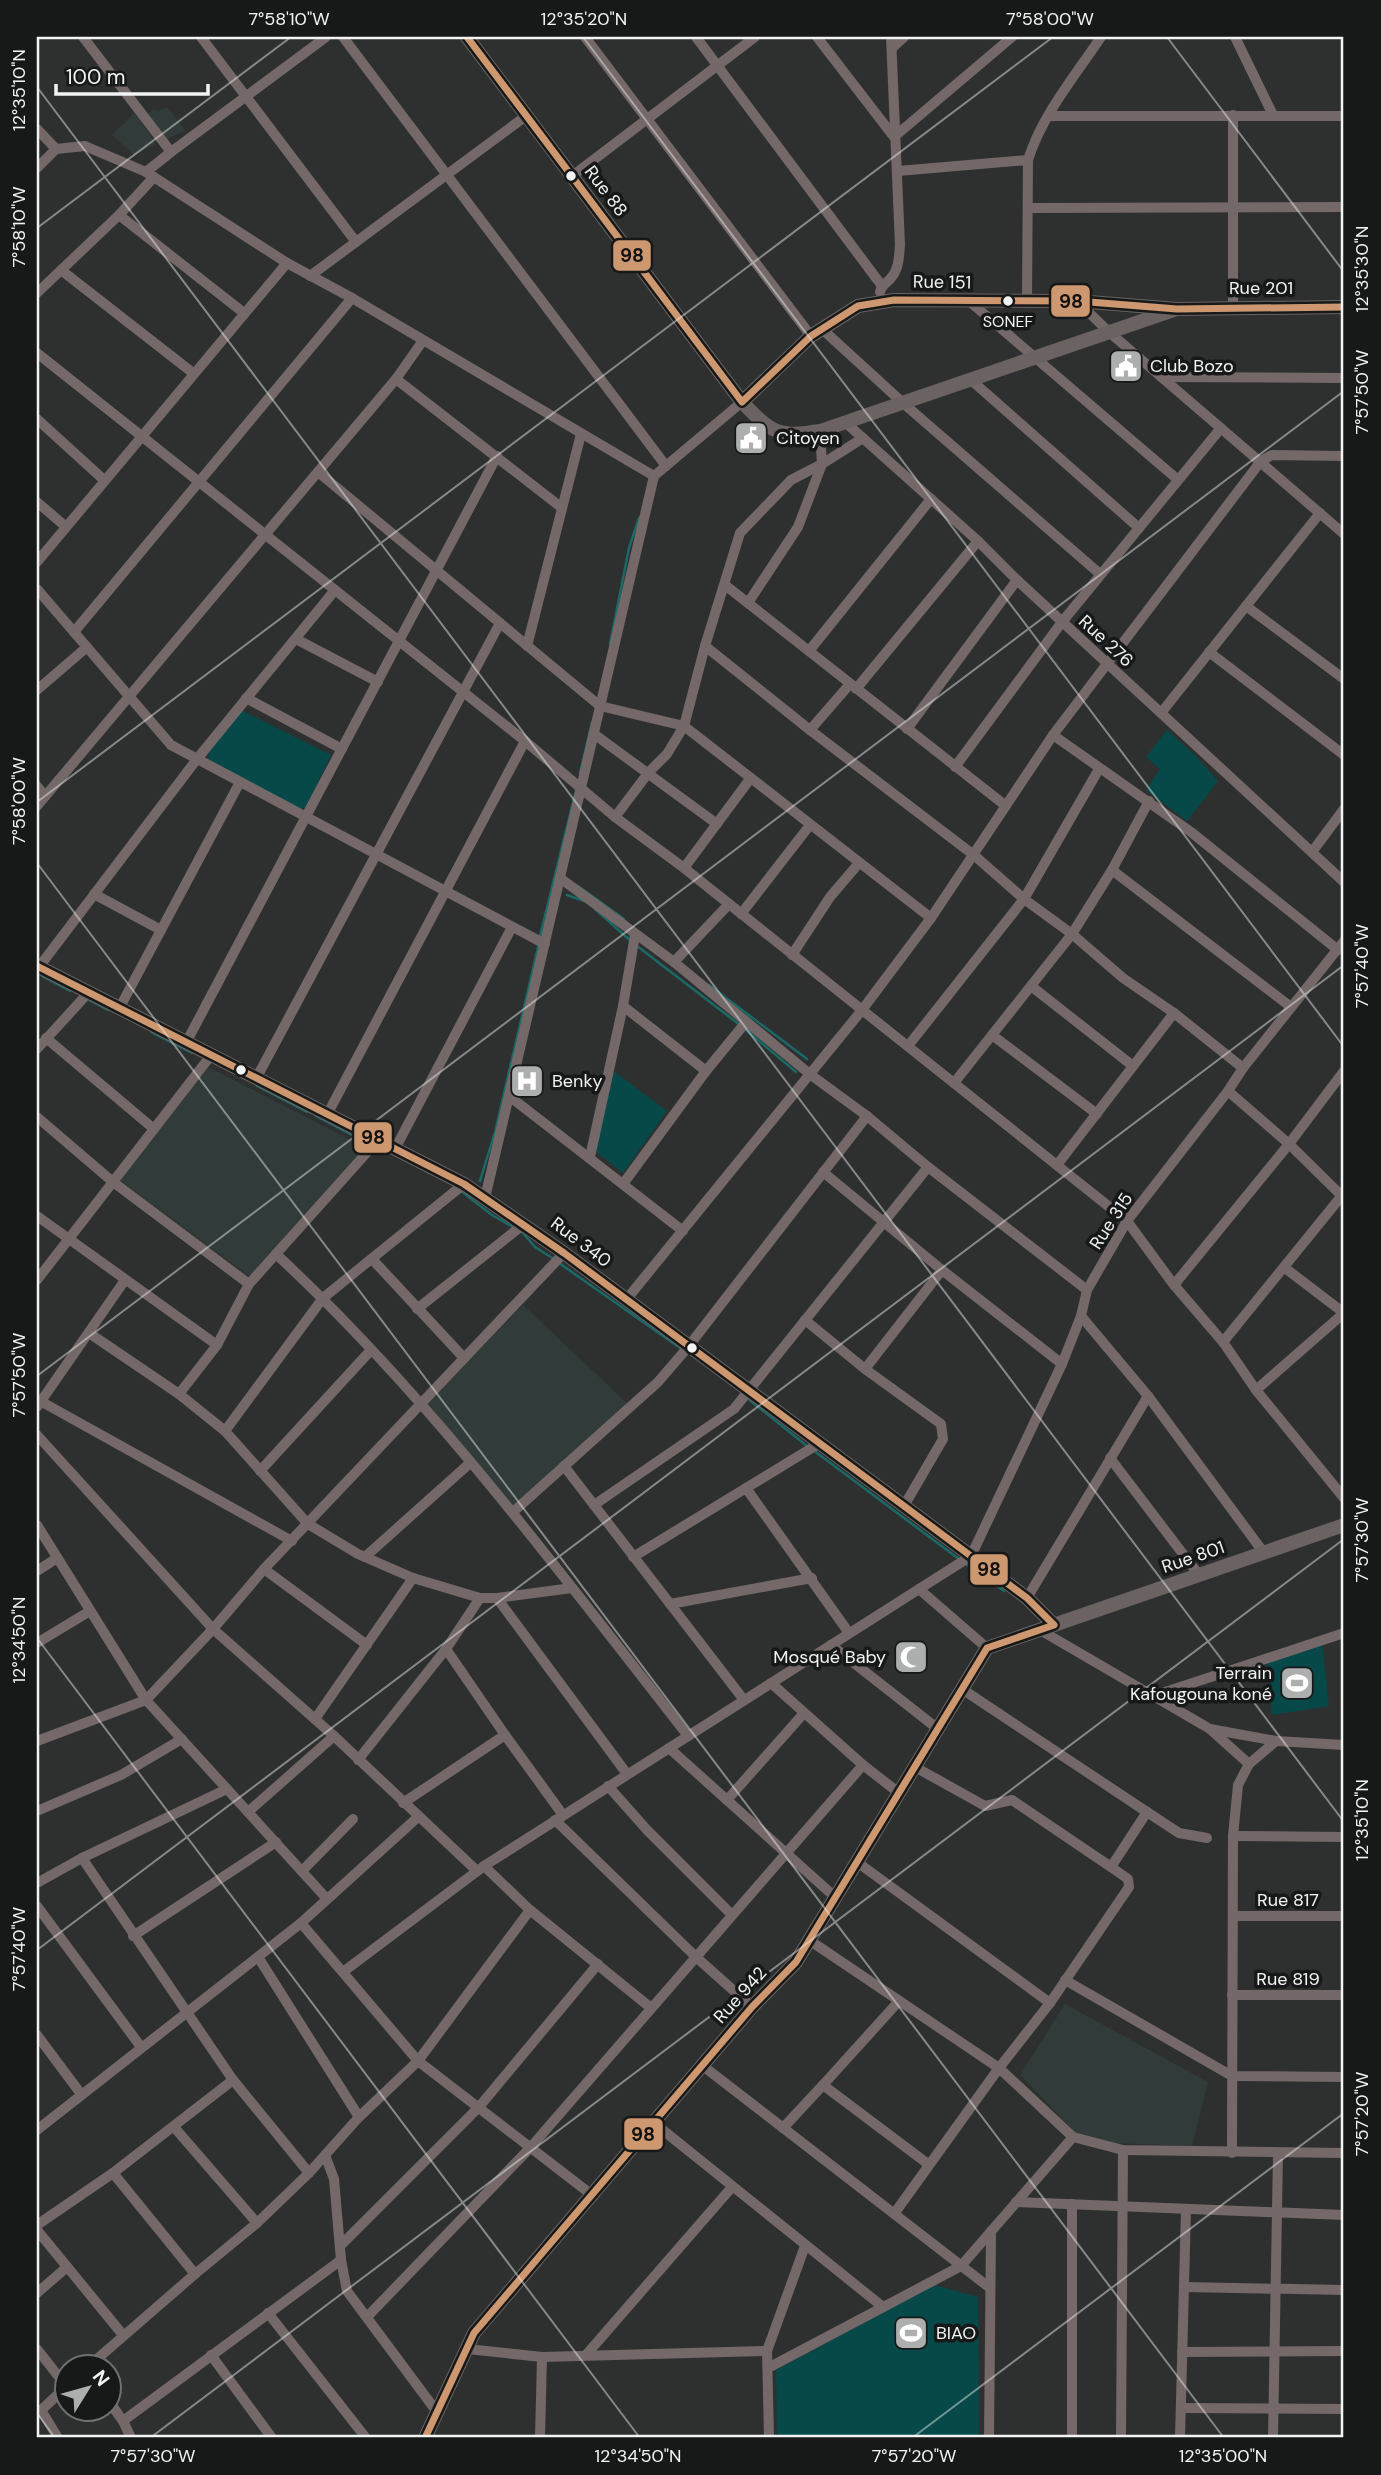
<svg xmlns="http://www.w3.org/2000/svg" width="1381" height="2475" font-family="'DM Sans',sans-serif">
<style>
.built{fill:#313b3a}
.green{fill:#064948}
.lines{fill:none;stroke-linecap:round;stroke-linejoin:round}
.stream{stroke:#1a6967;stroke-width:2.5}
.street{stroke:#746868;stroke-width:10}
.secondary{stroke:#6a6362;stroke-width:14}
.bus-1-casing{stroke:#171919;stroke-width:12}
.bus-1{stroke:#cd976f;stroke-width:7}
.ticks{fill:none;stroke:#f1f4f3;stroke-width:2;stroke-opacity:0.45}
.bus-dot{fill:#f1f4f3;stroke:#171919;stroke-width:2.5}
.labels{text-anchor:middle;dominant-baseline:central;stroke-width:7;stroke-linejoin:round;paint-order:stroke}
.bus-label{font-size:16px;fill:#f1f4f3;stroke:#171919}
.street-label{font-size:18px;fill:#f1f4f3;stroke:#171919}
.poi-label{font-size:18px;fill:#f1f4f3;stroke:#171919;text-anchor:start}
.line-badge{stroke:#171919;stroke-width:2.5}
.pale-badge-label{font-size:19px;text-anchor:middle;font-weight:bold;fill:#111}
.neatline{fill:none;stroke:#f1f4f3;stroke-width:2.5}
.ticks-label{font-size:18px;text-anchor:middle;fill:#f1f4f3}
</style>
<rect width="100%" height="100%" fill="#2e3030"/>
<g class="built">
<polygon points="167,107 185,130 164,141 147,115 154,109 158,111"/>
<polygon points="135,113 156,144 134,155 112,135"/>
<polygon points="208,1067 365,1147 249,1276 120,1180"/>
<polygon points="523,1305 628,1404 510,1508 425,1406"/>
<polygon points="1065,2004 1208,2082 1192,2146 1109,2143 1077,2134 1020,2075"/>
</g>
<g class="green">
<polygon points="241,710 331,755 306,807 299,809 209,761 208,751"/>
<polygon points="1167,730 1194,754 1218,781 1187,821 1146,790 1160,769 1146,757"/>
<polygon points="611,1069 667,1111 623,1173 595,1151"/>
<polygon points="1322,1641 1329,1706 1272,1715 1266,1659"/>
<polygon points="934,2285 978,2297 979,2438 777,2438 776,2370"/>
</g>
<g class="lines">
<g class="stream">
<polyline points="610,644 629,548 639,518"/>
<polyline points="580,773 592,722"/>
<polyline points="578,886 624,919"/>
<polyline points="567,895 584,901"/>
<polyline points="595,909 632,942"/>
<polyline points="540,936 576,790"/>
<polyline points="637,946 740,1025"/>
<polyline points="42,976 70,991"/>
<polyline points="709,985 807,1059"/>
<polyline points="89,1000 108,1010"/>
<polyline points="745,1029 796,1072"/>
<polyline points="151,1032 192,1053"/>
<polyline points="257,1086 307,1112"/>
<polyline points="316,1116 369,1144"/>
<polyline points="480,1181 495,1132 539,943"/>
<polyline points="461,1191 492,1215 513,1227"/>
<polyline points="522,1232 535,1247 554,1259"/>
<polyline points="559,1263 683,1350"/>
<polyline points="747,1398 807,1446"/>
<polyline points="813,1450 959,1559"/>
<polyline points="964,1563 1004,1591"/>
</g>
<g class="street">
<polyline points="83,37 171,152"/>
<polyline points="201,37 356,242"/>
<polyline points="343,37 666,466"/>
<polyline points="585,37 811,336"/>
<polyline points="696,37 882,286"/>
<polyline points="817,37 894,137 1012,37"/>
<polyline points="1235,37 1273,115"/>
<polyline points="892,48 904,37"/>
<polyline points="1233,115 1233,307"/>
<polyline points="1049,116 1344,116"/>
<polyline points="37,129 56,149"/>
<polyline points="37,168 56,149 85,146 146,172 287,263 352,298 654,476"/>
<polyline points="898,171 1028,160"/>
<polyline points="146,172 171,152 326,37"/>
<polyline points="571,177 755,37"/>
<polyline points="1028,208 1344,207"/>
<polyline points="119,215 244,313"/>
<polyline points="61,270 193,373"/>
<polyline points="310,276 526,116"/>
<path d="M880,292C882,284 886,284 891,278C899,269 899,257 900,245L891,37"/>
<polyline points="37,293 119,215 154,177"/>
<polyline points="969,301 1177,479"/>
<path d="M1027,301L1028,160C1042,115 1075,76 1101,37"/>
<polyline points="1077,301 1109,332 1344,534"/>
<polyline points="822,329 903,403 1100,574"/>
<polyline points="37,353 525,741 615,817 684,868 1127,1221 1174,1285 1223,1342 1256,1390 1344,1498"/>
<polyline points="1161,377 1344,378"/>
<polyline points="396,379 562,508"/>
<polyline points="971,380 1139,528"/>
<polyline points="37,419 104,480"/>
<polyline points="846,423 978,541 1017,580 1344,882"/>
<polyline points="318,472 600,706 684,726 931,918"/>
<polyline points="37,502 65,526"/>
<polyline points="37,562 287,263"/>
<polyline points="725,585 1006,806"/>
<polyline points="37,589 171,745 545,944"/>
<polyline points="748,603 798,527 822,464 863,438"/>
<polyline points="1246,606 1344,679"/>
<polyline points="74,632 352,298"/>
<polyline points="296,639 378,682"/>
<polyline points="527,646 581,434"/>
<polyline points="705,646 810,730 975,856 1024,899 1072,934 1123,978 1174,1013 1243,1068"/>
<polyline points="809,651 931,499"/>
<polyline points="1209,652 1344,755"/>
<polyline points="856,689 978,541"/>
<polyline points="37,690 87,647"/>
<polyline points="246,698 342,749"/>
<polyline points="1161,713 1320,513"/>
<polyline points="907,729 1017,580"/>
<polyline points="810,730 850,684"/>
<polyline points="594,734 717,824"/>
<polyline points="1053,735 1191,832 1338,950"/>
<polyline points="955,767 1062,622 1221,428"/>
<polyline points="37,786 45,796"/>
<polyline points="37,806 396,379 422,342"/>
<polyline points="615,817 649,772 667,754 684,726 705,646 740,533 791,480 822,464 820,431"/>
<polyline points="1312,852 1344,809"/>
<polyline points="684,868 750,779"/>
<polyline points="1112,870 1291,1007"/>
<polyline points="560,878 674,962 811,1075 867,1116 928,1167 1087,1290"/>
<polyline points="94,894 161,930"/>
<polyline points="741,914 810,825"/>
<polyline points="792,955 830,897 859,863"/>
<polyline points="674,962 729,904"/>
<polyline points="39,967 197,759 335,590"/>
<polyline points="1031,986 1133,1066"/>
<polyline points="623,1006 706,1071"/>
<polyline points="120,1007 240,782"/>
<polyline points="992,1035 1097,1114"/>
<polyline points="46,1038 154,1129"/>
<polyline points="187,1041 497,456"/>
<polyline points="908,1046 1024,899 1099,769"/>
<polyline points="37,1049 89,992"/>
<polyline points="257,1077 500,623"/>
<polyline points="954,1083 1072,934 1112,870 1149,801"/>
<polyline points="1228,1091 1289,1144 1344,1198"/>
<polyline points="509,1096 683,1231"/>
<polyline points="328,1113 525,741"/>
<polyline points="37,1117 113,1182 249,1284"/>
<polyline points="396,1147 512,927"/>
<polyline points="590,1157 623,1006 635,935"/>
<polyline points="1057,1165 1174,1013"/>
<polyline points="823,1172 942,1270 1062,1364"/>
<polyline points="623,1184 706,1071 746,1022"/>
<polyline points="485,1198 654,476 742,402"/>
<polyline points="37,1216 217,1345"/>
<path d="M276,1254C431,1398 558,1570 688,1736"/>
<polyline points="372,1259 464,1358"/>
<polyline points="1285,1268 1344,1313"/>
<polyline points="37,1280 212,1054"/>
<polyline points="1174,1285 1289,1144 1344,1071"/>
<polyline points="626,1300 862,1010 931,918 1053,735 1261,461 1272,455 1344,456"/>
<polyline points="417,1309 524,1224"/>
<polyline points="1081,1316 1148,1396 1264,1553"/>
<polyline points="805,1320 865,1369 941,1424 943,1439 904,1506"/>
<polyline points="89,1333 179,1394 225,1431 308,1524 358,1554 413,1578 480,1598 497,1598 572,1588"/>
<polyline points="1223,1342 1344,1193"/>
<polyline points="865,1369 942,1270"/>
<polyline points="1256,1390 1344,1313"/>
<polyline points="179,1394 217,1345 249,1284 379,1139"/>
<polyline points="42,1402 292,1541"/>
<polyline points="37,1407 125,1280"/>
<polyline points="225,1431 323,1298 464,1184"/>
<polyline points="37,1435 213,1629 334,1736 477,1871"/>
<polyline points="1110,1458 1199,1575"/>
<polyline points="564,1466 744,1700"/>
<polyline points="260,1471 371,1350"/>
<polyline points="746,1488 849,1633"/>
<polyline points="594,1505 734,1409 928,1167"/>
<polyline points="513,1512 658,1382 688,1347 867,1116"/>
<polyline points="37,1525 146,1700 327,1899"/>
<polyline points="365,1557 470,1463"/>
<polyline points="633,1557 820,1443"/>
<polyline points="264,1569 367,1645"/>
<polyline points="37,1571 57,1558"/>
<polyline points="919,1589 987,1648"/>
<polyline points="497,1598 627,1774"/>
<polyline points="1027,1598 1148,1396"/>
<polyline points="670,1604 812,1578"/>
<polyline points="1040,1630 1210,1729 1249,1764"/>
<polyline points="37,1643 90,1611"/>
<polyline points="831,1645 938,1729"/>
<polyline points="446,1649 505,1735 563,1815"/>
<polyline points="771,1683 863,1765 899,1793"/>
<polyline points="1153,1696 1344,1633"/>
<polyline points="315,1719 413,1578"/>
<polyline points="1210,1729 1276,1741 1344,1745"/>
<polyline points="37,1741 146,1700 213,1629 264,1569 564,1253"/>
<polyline points="669,1748 835,1897"/>
<polyline points="358,1760 446,1649 480,1598"/>
<polyline points="915,1767 985,1806 1012,1800 1111,1867 1147,1812 962,1689"/>
<polyline points="608,1786 647,1830 732,1915"/>
<polyline points="727,1800 804,1713"/>
<polyline points="403,1803 505,1735"/>
<polyline points="37,1811 121,1775 182,1739"/>
<polyline points="248,1812 334,1736"/>
<polyline points="1147,1812 1179,1833 1207,1838"/>
<polyline points="555,1820 696,1957 752,2007"/>
<polyline points="1233,1836 1344,1837"/>
<polyline points="82,1858 233,2080 309,2173"/>
<polyline points="857,1862 1050,2003"/>
<polyline points="484,1866 530,1910 651,2008"/>
<polyline points="302,1871 353,1819"/>
<polyline points="37,1883 82,1858 227,1789"/>
<polyline points="37,1906 141,2047"/>
<polyline points="1233,1916 1344,1916"/>
<polyline points="301,1923 418,2061 592,2195"/>
<polyline points="133,1936 276,1842"/>
<polyline points="809,1940 999,2068 1073,2137 1123,2150 1344,2153"/>
<polyline points="258,1957 359,2117"/>
<polyline points="343,1972 484,1866 971,1556 1062,1364 1081,1316 1087,1290 1127,1221 1228,1091 1243,1068 1344,941"/>
<polyline points="1065,1980 1232,2076 1344,2077"/>
<polyline points="1232,1995 1344,1995"/>
<polyline points="37,2035 81,2094"/>
<polyline points="703,2066 990,2288"/>
<polyline points="823,2085 899,2001"/>
<polyline points="654,2123 883,2307"/>
<polyline points="174,2127 257,2223"/>
<polyline points="783,2128 823,2085 928,2164"/>
<polyline points="37,2130 301,1923 418,1817"/>
<polyline points="1232,2153 1233,1836 1238,1785 1249,1764 1276,1741"/>
<polyline points="325,2155 334,2179 341,2260 347,2291 437,2412"/>
<polyline points="113,2173 195,2274"/>
<polyline points="1016,2202 1344,2215"/>
<polyline points="894,2214 999,2068 1050,2003 1129,1887 1128,1879 1111,1867"/>
<polyline points="37,2225 113,2173 233,2080"/>
<polyline points="37,2230 123,2335"/>
<polyline points="340,2246 479,2107 598,1964"/>
<polyline points="1184,2287 1344,2290"/>
<polyline points="37,2293 67,2267"/>
<polyline points="268,2313 366,2438"/>
<polyline points="367,2317 530,2148 863,1765"/>
<polyline points="37,2349 66,2386"/>
<polyline points="467,2349 542,2357 767,2351"/>
<polyline points="1182,2352 1344,2351"/>
<polyline points="211,2355 272,2438"/>
<polyline points="586,2355 732,2187"/>
<polyline points="89,2366 195,2274 257,2223 309,2173 359,2117 418,2061 530,1910"/>
<polyline points="768,2368 961,2266 1073,2137"/>
<polyline points="108,2400 123,2421 131,2438"/>
<polyline points="1181,2408 1344,2409"/>
<polyline points="41,2410 58,2438"/>
<polyline points="37,2414 66,2387"/>
<polyline points="123,2421 341,2260"/>
<polyline points="540,2438 542,2357"/>
<polyline points="769,2438 767,2351 805,2246"/>
<polyline points="989,2438 991,2231"/>
<polyline points="1072,2438 1072,2204"/>
<polyline points="1121,2438 1123,2150"/>
<polyline points="1180,2438 1186,2209"/>
<polyline points="1273,2438 1278,2153"/>
</g>
<g class="secondary">
<path d="M467,37L742,402C771,432 777,438 820,431L1177,309"/>
<polyline points="742,402 811,336 858,306 894,300 1077,301 1177,309 1344,307"/>
<polyline points="37,966 464,1184 564,1253 904,1506 1027,1598 1054,1625"/>
<polyline points="425,2438 474,2333 752,2007 796,1962 987,1648 1344,1525"/>
</g>
<g class="bus-1-casing">
<g id="bus-1">
<polyline points="467,37 742,402 811,336 858,306 894,300 1077,301 1177,309 1344,307"/>
<polyline points="37,966 464,1184 564,1253 904,1506 1027,1598 1054,1625 987,1648 796,1962 752,2007 474,2333 425,2438"/>
</g>
</g>
<use href="#bus-1" class="bus-1"/>
</g>
<path class="ticks" d="M583,37L1344,1047M1167,37L1344,272M37,87L1344,1822M37,228L291,37M37,802L1053,37M37,863L1224,2438M37,1376L1344,391M37,1638L640,2438M37,1950L1344,965M37,2413L55,2438M150,2438L1344,1539M912,2438L1344,2113"/>
<defs>
<g id="civic-square" transform="scale(1.75)"><rect x="-9" y="-9" width="18" height="18" rx="4" fill="#adafaf" stroke="#171919"/><path d="M-.6-6.5H3V-4.5H.6V-3L4-1V1h2V6H-6V1h2V-1L-.6-3ZM-1.2 2.5V6h2.4V2.5Z" fill="#fff"/></g>
<g id="hospital-square" transform="scale(1.75)"><rect x="-9" y="-9" width="18" height="18" rx="4" fill="#adafaf" stroke="#171919"/><path d="M-5-5h3v3.5h4V-5h3V5h-3V1.5h-4V5h-3Z" fill="#fff"/></g>
<g id="mosque-square" transform="scale(1.75)"><rect x="-9" y="-9" width="18" height="18" rx="4" fill="#adafaf" stroke="#171919"/><path d="M3.5-4.9A6 6 0 1 0 3.5 4.9A5 5 0 1 1 3.5-4.9Z" fill="#fff"/></g>
<g id="stadium-square" transform="scale(1.75)"><rect x="-9" y="-9" width="18" height="18" rx="4" fill="#adafaf" stroke="#171919"/><path d="M0-5a6.5 5 0 1 0 0 10a6.5 5 0 1 0 0-10ZM-3.5-1.8h7v3.6h-7Z" fill="#fff"/></g>
</defs>
<g fill-rule="evenodd">
<use href="#civic-square" x="1126" y="366"/>
<use href="#civic-square" x="751" y="438"/>
<use href="#hospital-square" x="527" y="1081"/>
<use href="#mosque-square" x="911" y="1657"/>
<use href="#stadium-square" x="1297" y="1683"/>
<use href="#stadium-square" x="911" y="2333"/>
</g>
<g class="bus-dot">
<circle cx="571" cy="176" r="6"/>
<circle cx="1008" cy="301" r="6"/>
<circle cx="241" cy="1070" r="6"/>
<circle cx="692" cy="1348" r="6"/>
</g>
<g class="labels">
<g class="bus-label">
<text x="1008" y="321">SONEF</text>
</g>
<g class="street-label">
<text transform="translate(606 191) rotate(53)">Rue 88</text>
<text transform="translate(942 282) rotate(1)">Rue 151</text>
<text x="1261" y="288">Rue 201</text>
<text transform="translate(1106 641) rotate(43)">Rue 276</text>
<text transform="translate(1111 1221) rotate(-57)">Rue 315</text>
<text transform="translate(581 1242) rotate(37)">Rue 340</text>
<text transform="translate(1193 1557) rotate(-19)">Rue 801</text>
<text x="1288" y="1900">Rue 817</text>
<text x="1288" y="1979">Rue 819</text>
<text transform="translate(740 1995) rotate(-48)">Rue 942</text>
</g>
<g class="poi-label">
<text x="1150" y="366">Club Bozo</text>
<text x="776" y="438">Citoyen</text>
<text x="552" y="1081">Benky</text>
<text x="886" y="1657" text-anchor="end">Mosqué Baby</text>
<text x="1272" y="1673" text-anchor="end">Terrain<tspan x="1272" dy="21">Kafougouna koné</tspan></text>
<text x="936" y="2333">BIAO</text>
</g>
</g>
<g class="line-badge">
<rect x="612" y="239" width="40" height="33" rx="7" fill="#cd976f"/>
<rect x="1050" y="284" width="41" height="34" rx="7" fill="#cd976f"/>
<rect x="353" y="1121" width="40" height="33" rx="7" fill="#cd976f"/>
<rect x="969" y="1553" width="40" height="33" rx="7" fill="#cd976f"/>
<rect x="623" y="2117" width="41" height="34" rx="7" fill="#cd976f"/>
</g>
<g class="pale-badge-label">
<text x="632" y="262">98</text>
<text x="1071" y="308">98</text>
<text x="373" y="1144">98</text>
<text x="989" y="1576">98</text>
<text x="643" y="2141">98</text>
</g>
<rect width="1381" height="2475" fill="none" stroke="#171919" stroke-width="77"/>
<g transform="translate(88 2388) rotate(53)"><circle r="33" fill="#171919" stroke="#6e7170" stroke-width="2"/>
<path d="M0-5L12 26L0 18L-12 26Z" fill="#adafaf"/>
<text y="-10" font-size="19" font-weight="bold" text-anchor="middle" fill="#f1f4f3">N</text>
</g>
<path d="M56 84v10h152v-10" fill="none" stroke="#f1f4f3" stroke-width="3.5"/>
<text x="66" y="84" font-size="21" fill="#f1f4f3" stroke="#171919" stroke-width="5" paint-order="stroke">100 m</text>
<rect x="38" y="38" width="1304" height="2398" class="neatline"/>
<g class="ticks-label">
<text x="289" y="25">7°58'10"W</text>
<text x="584" y="25">12°35'20"N</text>
<text x="1050" y="25">7°58'00"W</text>
<text transform="translate(19 90) rotate(-90)" y="6">12°35'10"N</text>
<text transform="translate(19 227) rotate(-90)" y="6">7°58'10"W</text>
<text transform="translate(1362 269) rotate(-90)" y="6">12°35'30"N</text>
<text transform="translate(1362 392) rotate(-90)" y="6">7°57'50"W</text>
<text transform="translate(19 801) rotate(-90)" y="6">7°58'00"W</text>
<text transform="translate(1362 966) rotate(-90)" y="6">7°57'40"W</text>
<text transform="translate(19 1375) rotate(-90)" y="6">7°57'50"W</text>
<text transform="translate(1362 1540) rotate(-90)" y="6">7°57'30"W</text>
<text transform="translate(19 1640) rotate(-90)" y="6">12°34'50"N</text>
<text transform="translate(1362 1820) rotate(-90)" y="6">12°35'10"N</text>
<text transform="translate(19 1949) rotate(-90)" y="6">7°57'40"W</text>
<text transform="translate(1362 2114) rotate(-90)" y="6">7°57'20"W</text>
<text x="153" y="2462">7°57'30"W</text>
<text x="638" y="2462">12°34'50"N</text>
<text x="914" y="2462">7°57'20"W</text>
<text x="1223" y="2462">12°35'00"N</text>
</g>
</svg>
